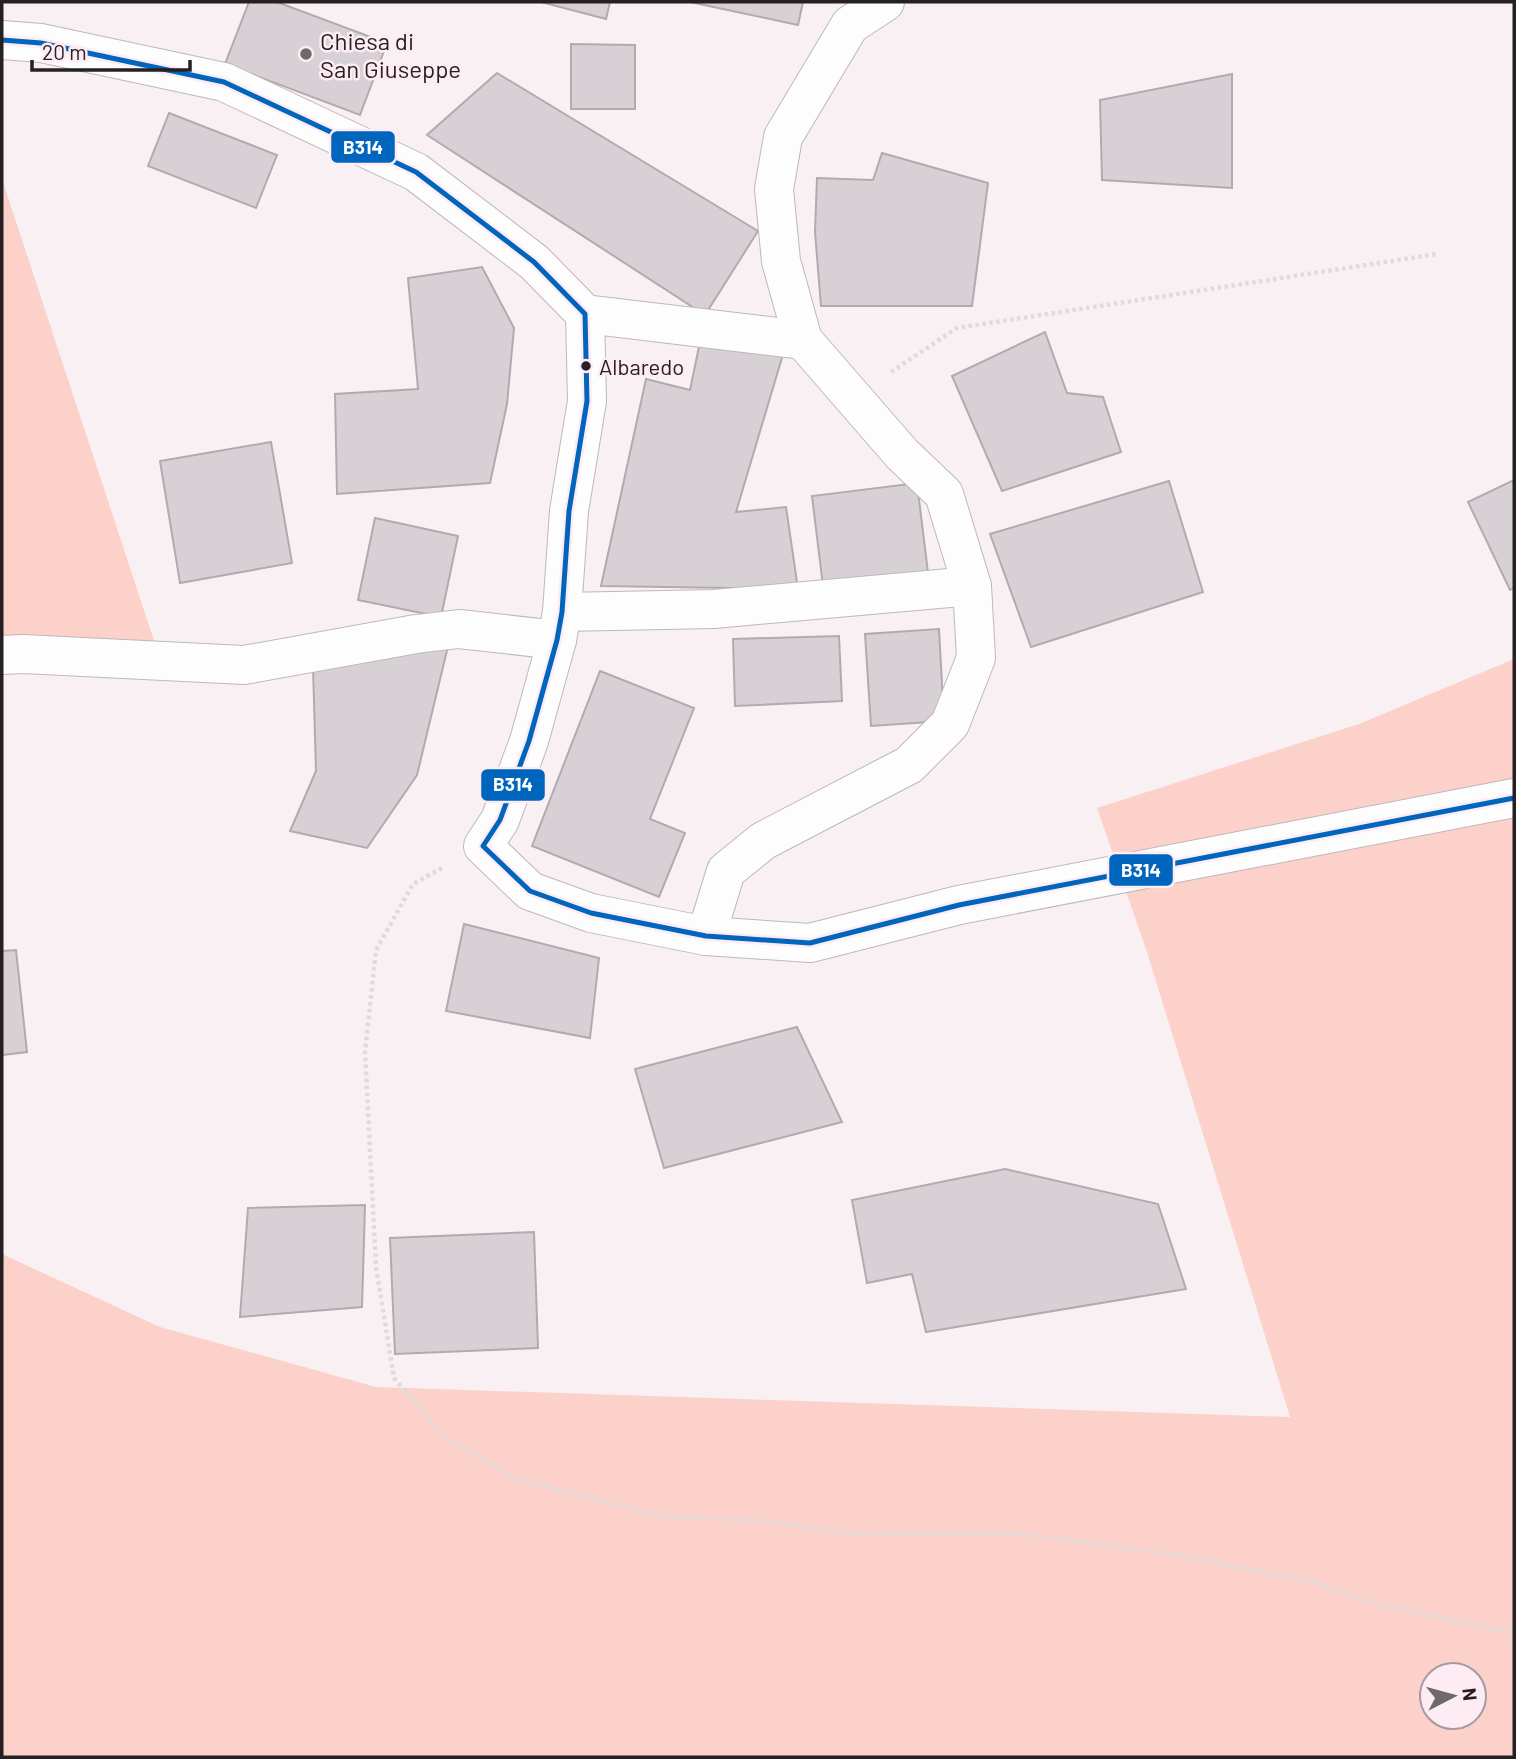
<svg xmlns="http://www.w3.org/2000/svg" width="1516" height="1759" font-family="Barlow,sans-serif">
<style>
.green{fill:#fcd1c9;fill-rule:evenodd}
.building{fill:#d7d0d5;stroke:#b1abaf;stroke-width:2}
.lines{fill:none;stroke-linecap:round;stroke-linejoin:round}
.minor-casing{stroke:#bfb7bb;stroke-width:40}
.path{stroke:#dddbdb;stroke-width:4.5;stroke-dasharray:3.5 3.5;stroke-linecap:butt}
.minor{stroke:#fefdfd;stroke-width:38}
.bus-1-casing{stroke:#fdecf4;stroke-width:10}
.bus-1{stroke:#0065bd;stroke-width:5}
.poi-dot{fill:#70696c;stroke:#fdecf4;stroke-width:2.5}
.bus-dot{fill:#272023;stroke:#fdecf4;stroke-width:2.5}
.labels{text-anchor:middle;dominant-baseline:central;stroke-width:5;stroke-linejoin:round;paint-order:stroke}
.bus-label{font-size:22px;fill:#272023;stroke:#fdecf4;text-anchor:start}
.poi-label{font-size:24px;fill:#272023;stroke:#fdecf4;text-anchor:start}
.line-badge{stroke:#fdecf4;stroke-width:2.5}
.badge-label{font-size:19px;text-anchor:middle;font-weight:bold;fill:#fff}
</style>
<rect width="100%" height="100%" fill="#f9f0f4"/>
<g class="green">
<polygon points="2,179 162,665 2,648"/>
<path d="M1514,659V1757H2V1254L160,1327L376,1387L1290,1417L1147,952L1097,808L1359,724ZM1432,1675H1474V1717H1432Z"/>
</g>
<g class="building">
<polygon points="249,2 277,2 387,43 360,115 225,64"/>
<polygon points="541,2 610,2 606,19"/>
<polygon points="690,2 803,2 798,25"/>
<polygon points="571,44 635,45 635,109 571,109"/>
<polygon points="497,73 758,231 705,315 427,135"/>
<polygon points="1232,74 1232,188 1102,180 1100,100"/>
<polygon points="169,113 277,155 256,208 148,166"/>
<polygon points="882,153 988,183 972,306 821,306 815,232 817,178 873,180"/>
<polygon points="482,267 514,328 507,404 490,483 337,494 335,394 418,389 408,278"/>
<polygon points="702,332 784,351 736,512 786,507 798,589 601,586 646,379 690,390"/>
<polygon points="1045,332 1067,393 1103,397 1121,452 1002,491 952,376"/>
<polygon points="271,442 292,563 180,583 160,461"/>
<polygon points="1514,480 1514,588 1510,590 1468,502"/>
<polygon points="1169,481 1203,592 1031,647 990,534"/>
<polygon points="917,483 928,573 823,586 812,496"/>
<polygon points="375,518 458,536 441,617 358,600"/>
<polygon points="939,629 944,721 871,726 865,634"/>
<polygon points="839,636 842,701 735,706 733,639"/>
<polygon points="450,638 417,775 367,848 290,831 316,771 313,667"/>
<polygon points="600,671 694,708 650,819 685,833 659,897 532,846"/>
<polygon points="464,924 599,958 590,1038 446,1011"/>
<polygon points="16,950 27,1052 2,1055 2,951"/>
<polygon points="797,1027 842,1122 664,1168 635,1069"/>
<polygon points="1005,1169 1158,1204 1186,1289 926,1332 912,1274 867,1283 852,1200"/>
<polygon points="365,1205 362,1307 240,1317 248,1208"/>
<polygon points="534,1232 538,1348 395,1354 390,1238"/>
</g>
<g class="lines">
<g class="minor-casing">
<g id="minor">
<polyline points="2,40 41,43 224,82 416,172 534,262 585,314 587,401 569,511 562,612 557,640 529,741 500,820 483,846 530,891 591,913 706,936 810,943 959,905 1514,798"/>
<polyline points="585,314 803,340"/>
<polyline points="562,612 714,609 972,586"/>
<polyline points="2,655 23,654 244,665 416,634 459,629 557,640"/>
<polyline points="706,936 726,871 763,841 909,765 950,724 976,658 972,586 944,494 902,454 803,340 781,261 774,189 783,137 850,25 885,2"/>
</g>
</g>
<g class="path">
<polyline points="891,372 957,328 1437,254"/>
<polyline points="442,868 413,884 376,950 365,1052 376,1267 394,1378 443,1436 512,1477 658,1516 764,1521 849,1533 1022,1534 1178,1555 1321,1584 1376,1604 1514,1633"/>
</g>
<use href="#minor" class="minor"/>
<g class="bus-1-casing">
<polyline id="bus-1" points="2,40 41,43 224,82 416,172 534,262 585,314 587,401 569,511 562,612 557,640 529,741 500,820 483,846 530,891 591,913 706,936 810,943 959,905 1514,798"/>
</g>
<use href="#bus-1" class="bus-1"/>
</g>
<circle class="poi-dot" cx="306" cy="54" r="7"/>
<circle class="bus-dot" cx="586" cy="366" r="6"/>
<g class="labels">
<g class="bus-label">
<text x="599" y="366">Albaredo</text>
</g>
<g class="poi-label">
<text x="320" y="40">Chiesa di<tspan x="320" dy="28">San Giuseppe</tspan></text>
</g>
</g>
<g class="line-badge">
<rect x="330" y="130" width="66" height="34" rx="7" fill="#0065bd"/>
<rect x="480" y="768" width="66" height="34" rx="7" fill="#0065bd"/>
<rect x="1108" y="853" width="66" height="34" rx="7" fill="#0065bd"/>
</g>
<g class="badge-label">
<text x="363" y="154">B314</text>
<text x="513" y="791">B314</text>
<text x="1141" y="877">B314</text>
</g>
<rect width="1516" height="1759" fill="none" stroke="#272023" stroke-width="7"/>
<g transform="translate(1453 1696) rotate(84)"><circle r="33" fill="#fdecf4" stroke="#a79aa0" stroke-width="2"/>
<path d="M0-5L12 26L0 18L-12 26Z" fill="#70696c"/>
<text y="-10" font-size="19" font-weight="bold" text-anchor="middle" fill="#272023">N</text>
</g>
<path d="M32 60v10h158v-10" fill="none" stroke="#272023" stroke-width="3.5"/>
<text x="42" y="60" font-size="21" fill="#272023" stroke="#fdecf4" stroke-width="5" paint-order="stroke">20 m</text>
</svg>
